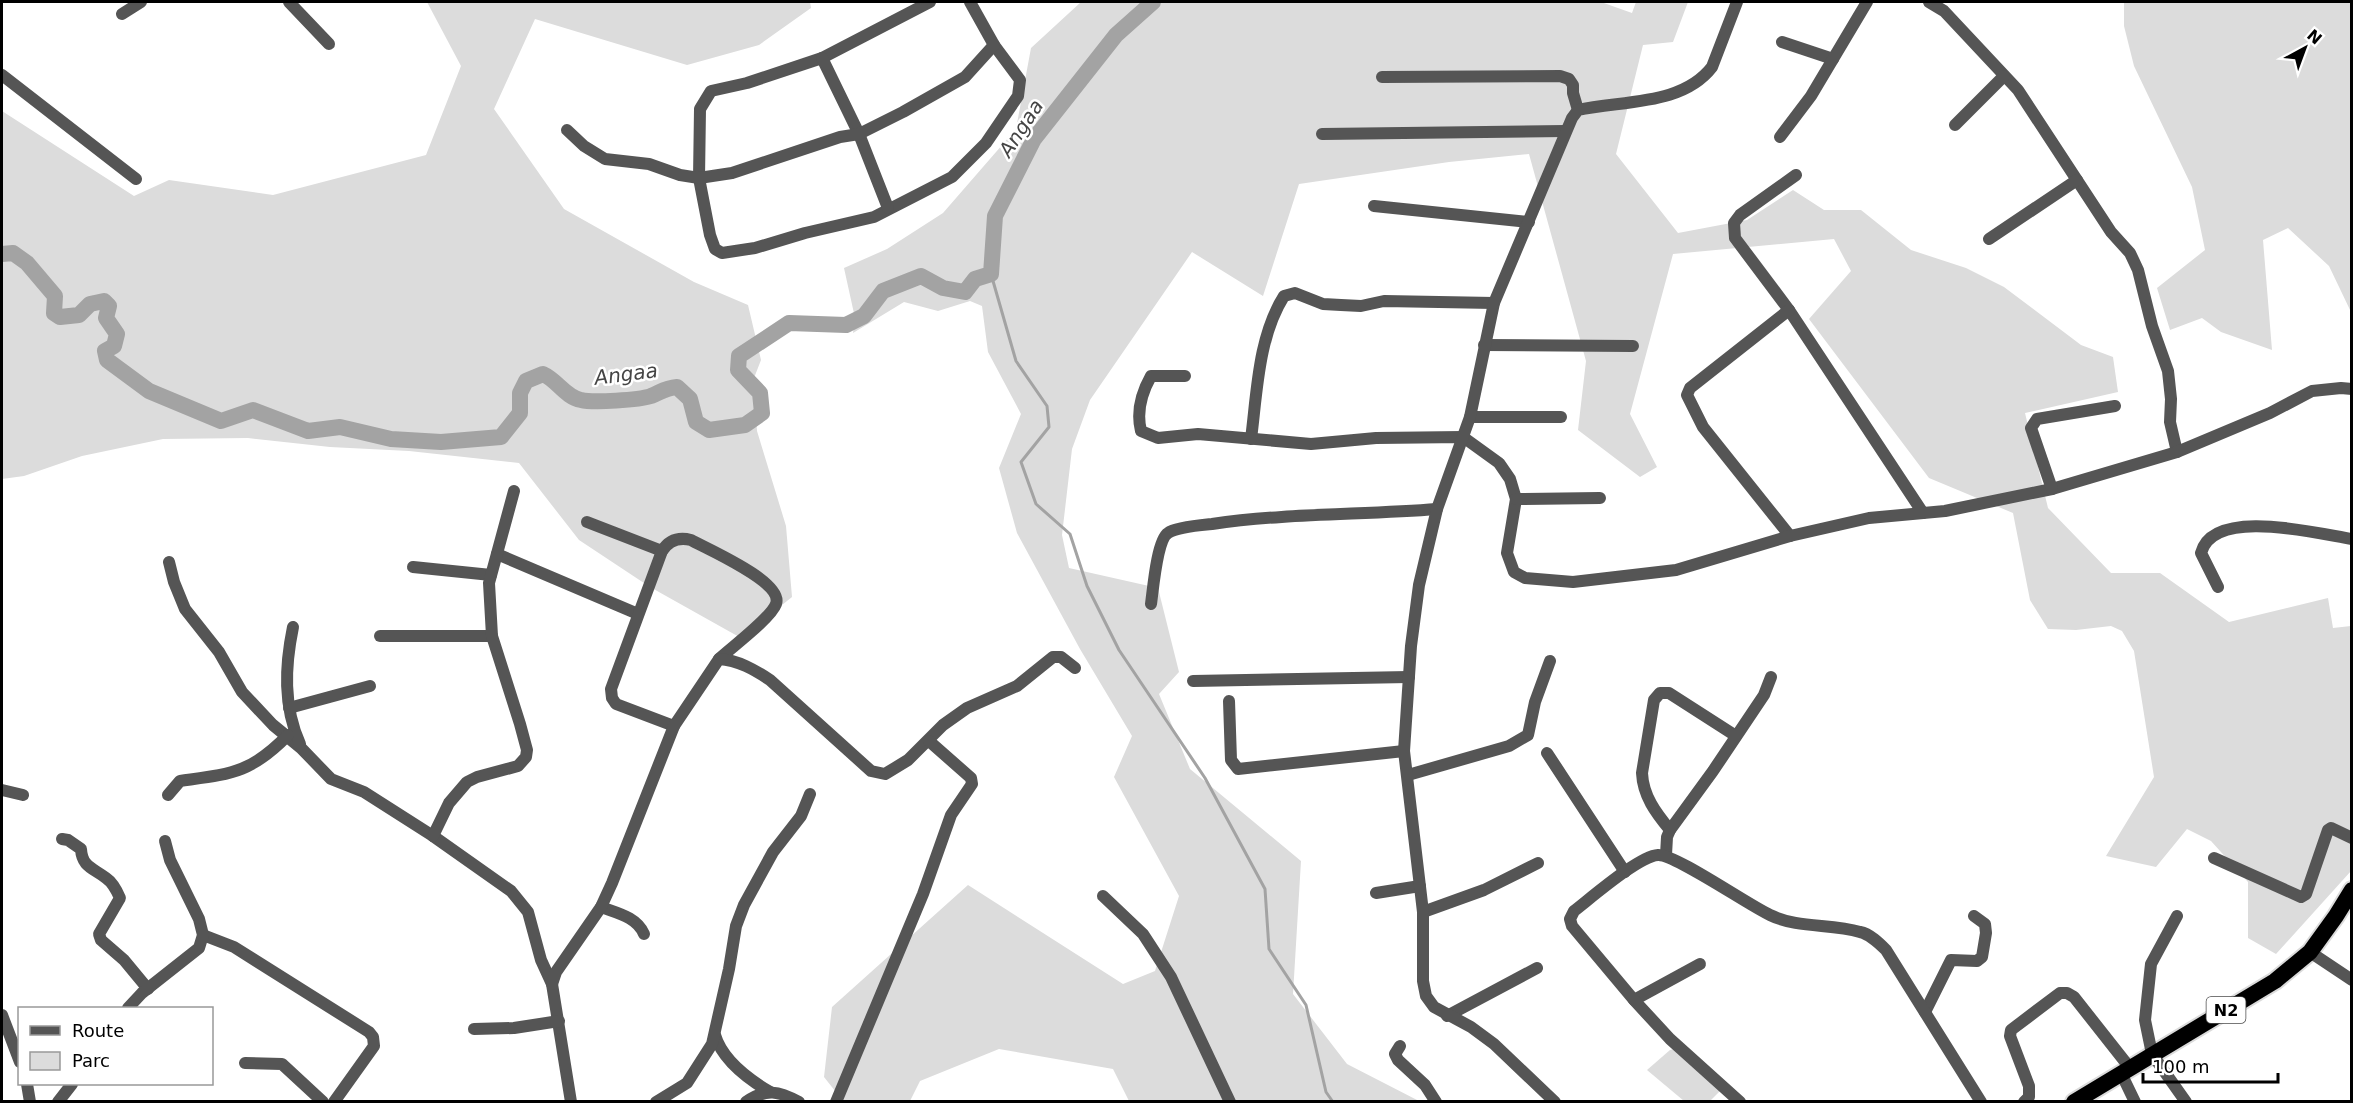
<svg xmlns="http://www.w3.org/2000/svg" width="2353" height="1103" font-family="'DejaVu Sans',sans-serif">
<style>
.green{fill:#dcdcdc}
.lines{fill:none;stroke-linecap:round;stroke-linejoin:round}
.stream{stroke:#a3a3a3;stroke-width:3}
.river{stroke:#a3a3a3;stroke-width:16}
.highway-casing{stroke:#dbdbdb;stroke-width:20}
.minor{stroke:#555;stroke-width:12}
.highway{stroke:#000;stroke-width:16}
.labels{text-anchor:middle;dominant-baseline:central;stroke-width:5;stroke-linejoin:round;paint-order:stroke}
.shield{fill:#fff;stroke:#4c4c4c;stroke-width:1.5}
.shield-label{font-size:16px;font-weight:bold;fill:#000}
.water-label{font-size:20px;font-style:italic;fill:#444;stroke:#fff}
</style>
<rect width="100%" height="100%" fill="#fff"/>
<g class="green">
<polygon points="427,2 810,2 811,8 759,45 687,65 535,19 494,109 564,209 694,282 748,305 761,360 754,378 757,431 786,526 792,597 741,638 650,587 579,540 519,463 409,451 330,447 248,438 163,439 82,456 24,476 2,479 2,111 134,196 169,180 273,195 426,155 461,66"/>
<polygon points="1081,2 1601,2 1632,13 1636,2 1688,2 1673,42 1643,45 1616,154 1678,233 1747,220 1793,190 1824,210 1861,210 1911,250 1966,268 2004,287 2081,345 2113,357 2118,392 2025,413 2048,508 2111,573 2160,573 2229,622 2328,598 2333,628 2351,626 2351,871 2276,954 2248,938 2248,882 2211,841 2187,829 2156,867 2106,856 2154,777 2134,651 2122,631 2111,626 2076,630 2048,629 2030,600 2013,513 1929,478 1809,319 1851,271 1834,239 1673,254 1630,414 1657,467 1640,477 1578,430 1586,361 1529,154 1449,162 1299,184 1263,296 1192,252 1090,400 1072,449 1062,535 1069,568 1158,588 1179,672 1159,694 1190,769 1301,861 1293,994 1347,1064 1419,1101 1129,1101 1113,1069 999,1049 920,1081 910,1101 843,1101 824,1077 832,1007 968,885 1123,984 1155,971 1179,896 1114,777 1132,736 1080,649 1017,533 999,468 1021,414 988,352 982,306 970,301 938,311 904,302 853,333 855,318 844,268 887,249 943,213 1016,129 1031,48"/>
<polygon points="2124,2 2351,2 2351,312 2329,266 2288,228 2263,240 2272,350 2221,332 2202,318 2170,330 2157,288 2205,250 2192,187 2134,66 2124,26"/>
<polygon points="1677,1048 1723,1088 1710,1101 1684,1101 1647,1070 1670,1050"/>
</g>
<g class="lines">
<polyline class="stream" points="991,274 1016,361 1047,406 1049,427 1021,462 1036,504 1070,534 1087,586 1119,650 1205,778 1265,889 1269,949 1306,1005 1326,1092 1333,1102"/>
<path class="river" d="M2,254L13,253L27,263L55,296L54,313L60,317L79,315L90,304L104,301L109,306L106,318L117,334L114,346L105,351L107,360L149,391L221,421L253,410L308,431L340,427L391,439L441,442L501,437L520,413V393L526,381L543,374C557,380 565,397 581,400C593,403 639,400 651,396C661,392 665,388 677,387L690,399L696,422L709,430L745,425L762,413L760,393L738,370L739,356L789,323L846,325L864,316L883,291L921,276L943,288L965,292L975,279L991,274L995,216L1034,139L1116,35L1153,2"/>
<g class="highway-casing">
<polyline id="highway" points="2074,1102 2275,981 2310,952 2336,916 2352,890"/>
</g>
<g class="minor">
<polyline points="289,2 329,44"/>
<polyline points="930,2 822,58 747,83 711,91 700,109 699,178 710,235 715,249 722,253 755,248 805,233 874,217 952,177 986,143 1018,96 1020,80 994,45 970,2"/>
<polyline points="1929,2 1944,11 2018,90 2111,232 2130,253 2138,270 2152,326 2168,371 2171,399 2170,422 2177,452"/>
<polyline points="122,14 141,2"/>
<polyline points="1782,42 1833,59"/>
<polyline points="822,58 859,134 888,208"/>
<polyline points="2,75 136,179"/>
<polyline points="1382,77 1560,76 1569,79 1573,85 1573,93 1578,110"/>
<polyline points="1955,125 2004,76"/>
<polyline points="567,130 584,146 605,159 649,164 680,175 699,178 732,173 840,137 859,134 903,112 965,77 994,45"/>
<polyline points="1322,134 1565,131"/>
<polyline points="1780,137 1811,96 1867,2"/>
<polyline points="1796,175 1740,215 1734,223 1735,238 1789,310 1923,513"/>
<polyline points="1374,206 1529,222"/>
<polyline points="1989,239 2077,180"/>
<polyline points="1789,310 1690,388 1687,395 1703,427 1790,536"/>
<polyline points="1484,345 1633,346"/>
<path d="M1185,376H1151C1142,392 1136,411 1141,431L1158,438L1198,434L1311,444L1376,438L1463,437L1499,463L1510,479L1516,499L1507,553L1514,572L1525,578L1573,582L1676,570L1790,536L1869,518L1945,511L2052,489L2177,452L2270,413L2312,391L2341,388L2352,389"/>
<polyline points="1470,417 1561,417"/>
<path d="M1251,439C1257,393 1258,337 1284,296L1295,293L1323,304L1341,305L1361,306L1384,301L1494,303"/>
<polyline points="2052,489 2031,428 2037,419 2115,406"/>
<polyline points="1516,499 1600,498"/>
<polyline points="587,522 662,551"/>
<polyline points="497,554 638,614"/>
<polyline points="169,562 174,582 185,609 219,652 242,692 273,725 301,748 331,779 364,792 433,836 511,891 528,912 541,960 552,984 571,1102"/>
<polyline points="413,567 491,575"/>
<path d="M2218,587L2201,553C2213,506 2319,534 2352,539"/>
<path d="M1151,604C1153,590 1157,540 1168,533C1176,527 1202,525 1212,524C1287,513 1362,515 1437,509"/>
<path d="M293,627C285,666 283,706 300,744"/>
<polyline points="380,636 492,636"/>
<polyline points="1193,681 1409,677"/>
<polyline points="1229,701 1231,760 1238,769 1404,751"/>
<polyline points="289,708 370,686"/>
<path d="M674,726L616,704L612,698L611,689L662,551C669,540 679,537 691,540C707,549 784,582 776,604C771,618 732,647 719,659"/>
<polyline points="1547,753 1625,872"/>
<polyline points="1408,775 1509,746 1528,735 1535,702 1550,661"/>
<polyline points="2,790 23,795"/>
<path d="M168,795L180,781C230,774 250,774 288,735"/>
<path d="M1670,830C1656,813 1643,796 1642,773L1654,700L1660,693H1669L1736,736"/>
<polyline points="433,836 449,803 467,782 477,777 518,766 526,757 527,750 520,724 492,636 489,583 514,491"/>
<path d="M62,839L68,840L81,849C82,867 93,868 106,878C112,882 117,891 120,898L99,934L101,940L124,960L148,989"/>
<polyline points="1666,855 1667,837 1670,830 1713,771 1764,695 1771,677"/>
<polyline points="2214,858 2301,897 2306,894 2328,830 2331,828 2352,838"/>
<polyline points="1376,893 1420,886"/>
<polyline points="1103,896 1143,934 1171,977 1230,1102"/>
<path d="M601,907C617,913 637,917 644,934"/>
<polyline points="1423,912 1484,890 1538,863"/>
<polyline points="2177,916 2151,964 2145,1020 2152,1054 2186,1102"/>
<polyline points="203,935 234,947 369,1032 373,1037 374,1046 334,1102"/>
<polyline points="2310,952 2352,980"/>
<path d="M552,984L556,972L601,907L612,883L674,726L719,659C738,660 755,670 770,680L871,771L885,774L908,760L943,725L967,708L1017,686L1053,657H1061L1075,668"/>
<polyline points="1634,1000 1700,964"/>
<polyline points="128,1008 142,993 199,948 203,935 199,919 170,860 165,841"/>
<polyline points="1925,1012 1951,960 1977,961 1982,957 1986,933 1985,924 1974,916"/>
<polyline points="2,1015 20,1062"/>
<polyline points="1447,1016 1537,968"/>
<polyline points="474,1029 514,1028 559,1021"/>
<path d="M715,1035C722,1059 748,1079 770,1092"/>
<polyline points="1400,1046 1395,1054 1398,1060 1425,1085 1436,1102"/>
<polyline points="245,1063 282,1064 323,1102"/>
<polyline points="2121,1073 2135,1102"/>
<polyline points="27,1084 30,1102"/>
<polyline points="58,1102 72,1084"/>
<polyline points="656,1102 687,1083 712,1044 729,969 736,926 744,905 773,852 801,816 810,794"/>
<path d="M746,1102C766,1088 779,1091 799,1102"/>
<polyline points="836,1102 923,894 951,815 972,784 971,778 929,741"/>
<path d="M1555,1102L1494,1044L1471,1027L1434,1007L1426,996L1423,981V912L1404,751L1411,646L1419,585L1437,509L1470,417L1494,303L1572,118L1578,110C1622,100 1682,106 1712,67L1737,2"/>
<path d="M1740,1102L1670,1039L1634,1000L1572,926L1570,919L1574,911C1591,898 1639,856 1658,855C1675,854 1748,905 1770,915C1799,929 1831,923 1860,932C1870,934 1879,943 1886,950L1981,1102"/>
<polyline points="2024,1102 2029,1097 2029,1086 2010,1036 2011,1030 2060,993 2067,993 2074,997 2130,1068"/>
</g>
<use href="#highway" class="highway"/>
</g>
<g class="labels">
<rect class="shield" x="2206.5" y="997" width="39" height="26" rx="4.5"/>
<g class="shield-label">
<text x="2226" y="1010">N2</text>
</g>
<g class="water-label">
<text transform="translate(1021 128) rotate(-57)">Angaa</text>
<text transform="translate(626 374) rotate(-7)">Angaa</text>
</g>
</g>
<rect width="2353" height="1103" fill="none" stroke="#000000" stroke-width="6"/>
<rect x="18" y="1007" width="195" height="78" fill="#ffffff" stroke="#999999" stroke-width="1.5"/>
<rect x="30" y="1026" width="30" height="9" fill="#555555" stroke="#999999" stroke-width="1.5"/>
<text x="72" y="1037" font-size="18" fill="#000000">Route</text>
<rect x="30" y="1052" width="30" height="18" fill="#dcdcdc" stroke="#999999" stroke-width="1.5"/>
<text x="72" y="1067" font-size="18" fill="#000000">Parc</text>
<g transform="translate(2305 48) rotate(41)" stroke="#ffffff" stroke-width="4.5" paint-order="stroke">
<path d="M0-4.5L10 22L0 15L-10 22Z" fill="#000000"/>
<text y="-9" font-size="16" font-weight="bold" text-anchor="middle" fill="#000000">N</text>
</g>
<path d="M2143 1073v9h135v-9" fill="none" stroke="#000000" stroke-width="3"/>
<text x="2152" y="1073" font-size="18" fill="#000000" stroke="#ffffff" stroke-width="4.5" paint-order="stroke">100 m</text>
</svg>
